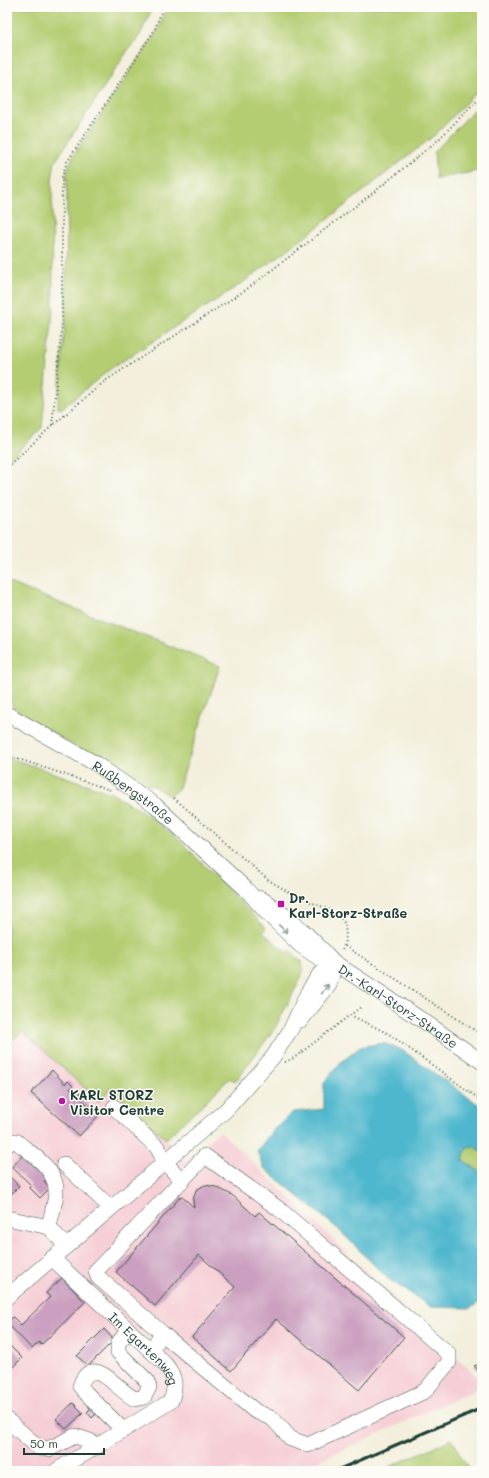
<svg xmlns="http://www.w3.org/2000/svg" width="489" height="1478" font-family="Mali,sans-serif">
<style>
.built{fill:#f6cfd6}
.green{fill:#b4cd72;stroke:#6a8553}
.water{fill:#4fb7cd;stroke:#377a80}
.building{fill:#cb9fbf}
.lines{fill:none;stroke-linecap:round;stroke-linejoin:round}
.minor-casing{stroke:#3f584d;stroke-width:16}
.path{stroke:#3f584d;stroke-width:2;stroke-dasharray:1 3;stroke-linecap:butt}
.minor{stroke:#fff;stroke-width:15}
.rail{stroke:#1f3d34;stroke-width:3}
.oneway{stroke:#8f9e9a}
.poi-dot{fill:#b5179e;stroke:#fdfcf7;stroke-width:1.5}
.labels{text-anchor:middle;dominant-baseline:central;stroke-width:3;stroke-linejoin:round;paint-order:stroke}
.street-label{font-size:13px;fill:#1f3d34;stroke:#fdfcf7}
.poi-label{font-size:13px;font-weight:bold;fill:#1f3d34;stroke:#fdfcf7;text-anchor:start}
</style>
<rect width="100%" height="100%" fill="#fdfcf7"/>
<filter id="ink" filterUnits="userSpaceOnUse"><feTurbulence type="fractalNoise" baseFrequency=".025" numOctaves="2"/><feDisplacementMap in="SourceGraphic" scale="8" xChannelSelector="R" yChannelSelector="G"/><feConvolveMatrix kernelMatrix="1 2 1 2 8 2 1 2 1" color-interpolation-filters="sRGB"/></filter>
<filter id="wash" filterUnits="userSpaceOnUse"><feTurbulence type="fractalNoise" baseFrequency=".012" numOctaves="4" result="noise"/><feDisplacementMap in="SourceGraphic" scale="16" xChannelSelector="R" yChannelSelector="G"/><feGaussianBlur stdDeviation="0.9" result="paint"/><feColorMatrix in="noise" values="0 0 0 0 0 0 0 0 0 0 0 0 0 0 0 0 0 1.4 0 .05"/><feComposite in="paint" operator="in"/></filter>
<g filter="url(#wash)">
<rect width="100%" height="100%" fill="#f3efdc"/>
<polygon class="built" points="22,1031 99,1101 111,1088 166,1139 183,1161 220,1131 482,1382 482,1387 296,1471 7,1471 7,1046"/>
<g class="green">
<polygon points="7,7 153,7 140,35 128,50 55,162 52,179 53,310 42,428 7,461"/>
<polygon points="167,7 482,7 482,86 436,134 301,240 242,283 109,370 61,409 58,408 58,403 66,315 67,171 73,156 158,30"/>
<polygon points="482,102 482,170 436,179 434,152"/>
<polygon points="7,582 220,666 178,790 169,796 154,786 138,784 17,711 12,705 7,688"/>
<polygon points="7,757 109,792 142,811 176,837 266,928 263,932 287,953 290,950 302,962 303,968 301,978 275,1028 235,1082 230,1078 166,1139 111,1089 99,1101 22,1031 7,1046"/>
<polygon points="473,1146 482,1152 482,1171 480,1172 463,1160 466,1149"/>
<polygon points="452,1439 469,1471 380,1471"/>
</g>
<polygon class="water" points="383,1043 402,1050 482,1107 482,1152 473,1146 466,1149 463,1160 480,1172 482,1171 482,1301 470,1308 431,1307 387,1278 337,1228 264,1168 257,1151 272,1131 293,1112 324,1109 324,1083 339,1064 360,1047"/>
<g id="blocks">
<g class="building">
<polygon points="52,1070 65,1084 68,1081 73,1086 70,1089 78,1095 80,1093 83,1096 81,1099 99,1115 79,1136 31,1093"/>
<polygon points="23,1155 47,1178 44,1181 50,1188 40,1198 29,1187 31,1185 12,1167"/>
<polygon points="10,1177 19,1186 7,1198 7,1180"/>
<polygon points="205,1185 216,1187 232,1195 255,1216 259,1212 404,1337 359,1390 276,1319 231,1371 192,1337 235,1287 199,1255 155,1306 116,1272 181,1196 194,1207 193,1200 196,1190"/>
<polygon points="62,1278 85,1302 41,1345 39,1342 32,1349 7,1323 13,1317 21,1325 50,1297 46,1293"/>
<polygon points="104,1329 114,1340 88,1366 77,1356"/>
<polygon points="7,1343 22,1358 7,1373"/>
<polygon points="482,1363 482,1373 474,1366"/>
<polygon points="73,1403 83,1413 66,1429 56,1419"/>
<polygon points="92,1407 98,1412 92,1418 87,1412"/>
</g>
</g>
</g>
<g filter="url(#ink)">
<use href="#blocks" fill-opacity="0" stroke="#3f584d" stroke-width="1"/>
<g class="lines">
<g class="minor-casing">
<g id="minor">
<path id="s1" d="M7,714L96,764L155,805L246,889L266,912L300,945L319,958L335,963L434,1028L482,1062"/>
<path d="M260,898C287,915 310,936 331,959"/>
<polyline points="301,1020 329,985 335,963"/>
<polyline points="114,1107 157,1147 165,1162 182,1181"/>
<path d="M7,1145L10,1142L16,1141C31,1154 58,1169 56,1193C55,1204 51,1216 49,1227"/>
<polyline points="64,1164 111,1208"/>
<polyline points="7,1218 49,1227 66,1246"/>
<path id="s2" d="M52,1258L165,1364C176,1377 176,1386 171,1401L56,1471"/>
<polyline points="7,1297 226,1110 273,1057 291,1029 308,992 319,975 335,963"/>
<polyline points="150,1350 163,1334 255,1411 273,1419 291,1439 308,1445 425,1391 449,1362 449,1354 279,1209 205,1156 96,1271 98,1277 163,1334"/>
<polyline points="7,1420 39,1448 49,1449 75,1436 90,1441 96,1447"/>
<path d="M123,1430L86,1393L80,1386C93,1351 117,1391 135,1399L144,1397L149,1387L147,1381L118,1352V1343L129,1330"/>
</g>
</g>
<g class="path">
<polyline points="52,425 62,324 62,177 67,162 154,31 163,7"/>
<polyline points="7,467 52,426 105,381 247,289 378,189 438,140 482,95"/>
<polyline points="7,755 110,790"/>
<polyline points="174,798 267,879 293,895 328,909 340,917 345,924 346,937 342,951"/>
<polyline points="345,946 482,1035"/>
<polyline points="350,1015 389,1034 482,1101"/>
<polyline points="285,1062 294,1058 362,1006"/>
</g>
<use href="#minor" class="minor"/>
<polyline class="rail" points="335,1471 482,1408"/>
</g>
<defs><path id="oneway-shaft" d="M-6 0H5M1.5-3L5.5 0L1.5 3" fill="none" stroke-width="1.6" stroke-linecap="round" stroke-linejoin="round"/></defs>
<g class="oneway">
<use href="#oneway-shaft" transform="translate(283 929) rotate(44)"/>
<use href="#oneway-shaft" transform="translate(325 989) rotate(-55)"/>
</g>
</g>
<g class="poi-dot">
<rect x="277" y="900" width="8" height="8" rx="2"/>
<circle cx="62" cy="1101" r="4"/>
</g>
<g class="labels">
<g class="street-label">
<text stroke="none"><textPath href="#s1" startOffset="149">Rußbergstraße</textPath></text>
<text stroke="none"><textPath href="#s1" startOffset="492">Dr.-Karl-Storz-Straße</textPath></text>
<text stroke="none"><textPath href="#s2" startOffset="130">Im Egartenweg</textPath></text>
</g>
<g class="poi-label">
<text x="289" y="897">Dr.<tspan x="289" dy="15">Karl-Storz-Straße</tspan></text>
<text x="70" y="1094">KARL STORZ<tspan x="70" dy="15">Visitor Centre</tspan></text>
</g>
</g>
<rect width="489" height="1478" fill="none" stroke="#fdfcf7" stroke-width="24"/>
<path d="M24 1448v6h80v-6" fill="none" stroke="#1f3d34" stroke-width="2"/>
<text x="30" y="1448" font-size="12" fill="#1f3d34" stroke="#fdfcf7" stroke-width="3" paint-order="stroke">50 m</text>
</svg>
